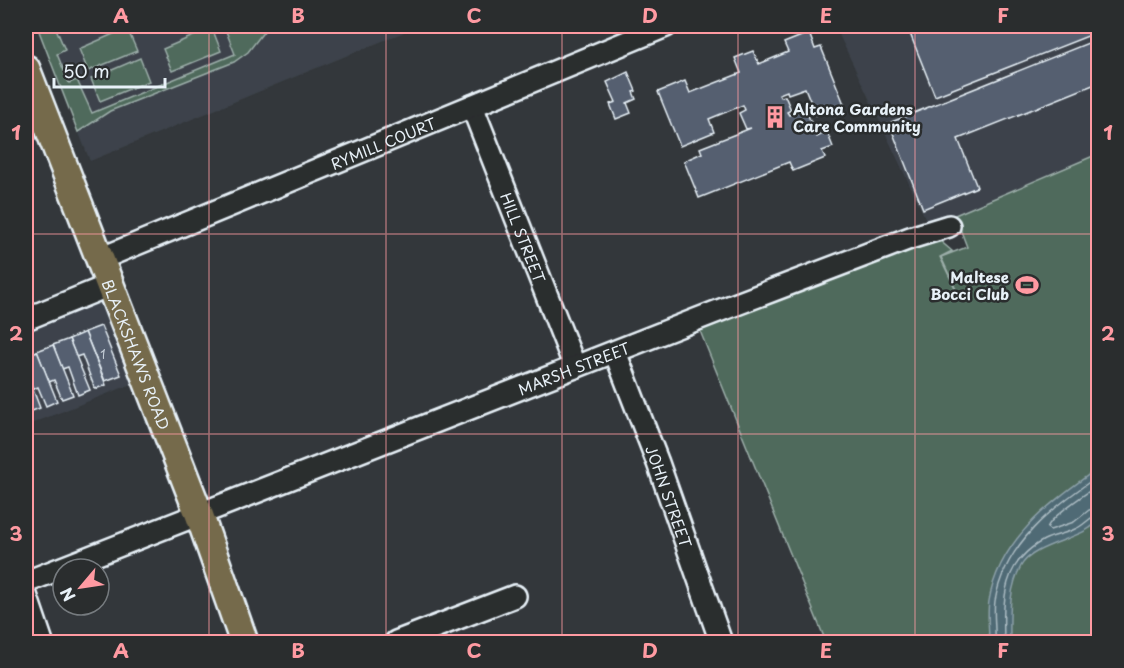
<svg xmlns="http://www.w3.org/2000/svg" width="1124" height="668" font-family="'Playpen Sans',sans-serif">
<style>
.built{fill:#3d434b}
.green{fill:#506b5b;stroke:#9caeaa;stroke-width:1.5}
.water{fill:#4f6a74;stroke:#8ca0a9;stroke-width:1.5}
.lines{fill:none;stroke-linecap:round;stroke-linejoin:round}
.shore{stroke:#abbbc3;stroke-width:1.5}
.building{fill:#555f6f;stroke:#e8f1f8;stroke-width:1.5}
.minor-casing{stroke:#e8f1f8;stroke-width:26}
.major-casing{stroke:#e8f1f8;stroke-width:32}
.minor{stroke:#2a2d2e;stroke-width:21}
.major{stroke:#746b4b;stroke-width:27}
.grid{fill:none;stroke:#ff9aa2;stroke-width:1.5;stroke-opacity:0.55}
.labels{text-anchor:middle;dominant-baseline:central;stroke-width:5;stroke-linejoin:round;paint-order:stroke}
.number-label{font-size:12px;fill:#c3ccd6}
.poi-label{font-size:15px;font-weight:bold;fill:#e8f1f8;stroke:#2a2d2e;text-anchor:start}
.street-label{font-size:15px;fill:#e8f1f8;stroke:#2a2d2e}
.neatline{fill:none;stroke:#ff9aa2;stroke-width:2}
.grid-label{font-size:20px;text-anchor:middle;font-weight:bold;fill:#ff9aa2}
</style>
<rect width="100%" height="100%" fill="#33373b"/>
<filter id="ink" filterUnits="userSpaceOnUse"><feTurbulence type="fractalNoise" baseFrequency=".0167" numOctaves="2"/><feDisplacementMap in="SourceGraphic" scale="12" xChannelSelector="R" yChannelSelector="G"/><feConvolveMatrix kernelMatrix="1 2 1 2 8 2 1 2 1" color-interpolation-filters="sRGB"/></filter>
<g filter="url(#ink)">
<g class="built">
<polygon points="37,26 419,26 90,161"/>
<polygon points="835,26 1098,26 1098,154 929,226"/>
<polygon points="103,297 137,382 28,425 26,420 26,327"/>
</g>
<g class="green">
<polygon points="37,26 55,26 65,50 57,54 69,83 77,80 92,113 235,54 224,26 268,26 248,52 234,62 110,111 78,132"/>
<polygon points="127,28 137,51 88,71 79,49"/>
<polygon points="212,28 221,51 172,71 163,49"/>
<polygon points="140,58 149,81 100,101 91,79"/>
<polygon points="1098,154 1098,642 826,642 698,326 927,237 939,240 952,251 940,257 959,296 941,257 967,247 955,215"/>
</g>
<path class="water" d="M1098,468C1099,484 1101,504 1098,518C1093,538 1034,542 1021,566C1008,590 1010,616 1010,642H989C989,629 987,614 989,601C999,539 1051,502 1098,468Z"/>
<g class="lines">
<g class="shore">
<path d="M1098,485C1086,494 1052,515 1047,528L1050,530L1074,522L1089,510L1098,508"/>
<path d="M995,642C996,629 993,614 995,601C1005,543 1053,507 1098,476"/>
<path d="M1004,642C1003,600 1001,563 1044,540C1054,535 1065,534 1075,529C1084,526 1090,516 1098,515"/>
</g>
</g>
<g class="building">
<polygon points="907,26 1098,26 1098,32 935,96"/>
<polygon points="809,33 815,49 821,47 844,104 816,115 805,88 788,94 787,91 779,94 781,97 785,96 791,110 787,112 789,115 805,108 817,137 827,132 833,147 822,151 825,158 793,171 789,162 699,198 684,161 702,153 700,148 751,128 746,129 739,113 745,110 743,105 709,119 714,132 680,146 658,92 685,81 690,93 741,73 735,58 753,51 759,64 788,52 784,43"/>
<polygon points="1098,39 1098,83 958,139 977,187 923,209 889,123"/>
<polygon points="628,72 636,91 633,92 636,99 627,103 631,113 616,119 610,104 616,102 607,82"/>
<polygon points="101,326 121,375 105,381 85,332"/>
<polygon points="85,332 106,385 95,389 82,355 76,357 69,339"/>
<polygon points="69,339 90,390 78,395 68,367 62,369 53,345"/>
<polygon points="53,345 73,395 62,399 54,380 49,382 37,351"/>
<polygon points="37,351 57,401 46,406 38,387 33,389 26,371 26,356"/>
<polygon points="26,371 40,408 32,411 28,401 26,402"/>
</g>
<g class="lines">
<g class="minor-casing">
<g id="minor">
<path id="s1" d="M472,106L575,367"/>
<path id="s2" d="M100,259L666,26"/>
<polyline points="26,319 110,285"/>
<path id="s3" d="M615,352L658,463L721,642"/>
<path id="s4" d="M26,582L713,313L910,238L949,226"/>
<polyline points="26,595 42,642"/>
<polyline points="396,642 515,596"/>
</g>
</g>
<g class="major-casing">
<g id="major">
<path id="s5" d="M26,69L199,514L244,642"/>
</g>
</g>
<use href="#minor" class="minor"/>
<use href="#major" class="major"/>
</g>
</g>
<path class="grid" d="M209,26V642M386,26V642M562,26V642M738,26V642M915,26V642M26,234H1098M26,434H1098"/>
<defs>
<g id="building-bare" transform="scale(1.8)"><path d="M-4-6H4V6H1V3H-1V6H-4ZM-2.5-4.3h1.7v1.8h-1.7ZM.8-4.3h1.7v1.8H.8ZM-2.5-1h1.7V.8h-1.7ZM.8-1h1.7V.8H.8Z" fill="#ff9aa2" stroke="#2a2d2e" stroke-width="2.5" paint-order="stroke"/></g>
<g id="stadium-bare" transform="scale(1.8)"><path d="M0-5a6.5 5 0 1 0 0 10a6.5 5 0 1 0 0-10ZM-3.5-1.8h7v3.6h-7Z" fill="#ff9aa2" stroke="#2a2d2e" stroke-width="2.5" paint-order="stroke"/></g>
</defs>
<g fill-rule="evenodd">
<use href="#building-bare" x="775" y="117"/>
<use href="#stadium-bare" x="1027" y="285"/>
</g>
<g class="labels">
<g class="number-label">
<text x="103" y="354">1</text>
</g>
<g class="poi-label">
<text x="793" y="108">Altona Gardens<tspan x="793" dy="17">Care Community</tspan></text>
<text x="1009" y="276" text-anchor="end">Maltese<tspan x="1009" dy="17">Bocci Club</tspan></text>
</g>
<g class="street-label">
<text stroke="none"><textPath href="#s2" startOffset="306">RYMILL COURT</textPath></text>
<text stroke="none"><textPath href="#s1" startOffset="141">HILL STREET</textPath></text>
<text stroke="none"><textPath href="#s5" startOffset="306">BLACKSHAWS ROAD</textPath></text>
<text stroke="none"><textPath href="#s4" startOffset="588">MARSH STREET</textPath></text>
<text stroke="none"><textPath href="#s3" startOffset="154">JOHN STREET</textPath></text>
</g>
</g>
<rect width="1124" height="668" fill="none" stroke="#2a2d2e" stroke-width="66"/>
<g transform="translate(81 587) rotate(241)"><circle r="28" fill="#2a2d2e" stroke="#767b7f" stroke-width="1.5"/>
<path d="M0-4.5L10 22L0 15L-10 22Z" fill="#ff9aa2"/>
<text y="-9" font-size="16" font-weight="bold" text-anchor="middle" fill="#e8f1f8">N</text>
</g>
<path d="M54 78v9h111v-9" fill="none" stroke="#e8f1f8" stroke-width="3"/>
<text x="63" y="78" font-size="18" fill="#e8f1f8" stroke="#2a2d2e" stroke-width="4.5" paint-order="stroke">50 m</text>
<rect x="33" y="33" width="1058" height="602" class="neatline"/>
<g class="grid-label">
<text x="121" y="23">A</text>
<text x="298" y="23">B</text>
<text x="474" y="23">C</text>
<text x="650" y="23">D</text>
<text x="826" y="23">E</text>
<text x="1003" y="23">F</text>
<text x="16" y="140">1</text>
<text x="1108" y="140">1</text>
<text x="16" y="341">2</text>
<text x="1108" y="341">2</text>
<text x="16" y="541">3</text>
<text x="1108" y="541">3</text>
<text x="121" y="658">A</text>
<text x="298" y="658">B</text>
<text x="474" y="658">C</text>
<text x="650" y="658">D</text>
<text x="826" y="658">E</text>
<text x="1003" y="658">F</text>
</g>
</svg>
